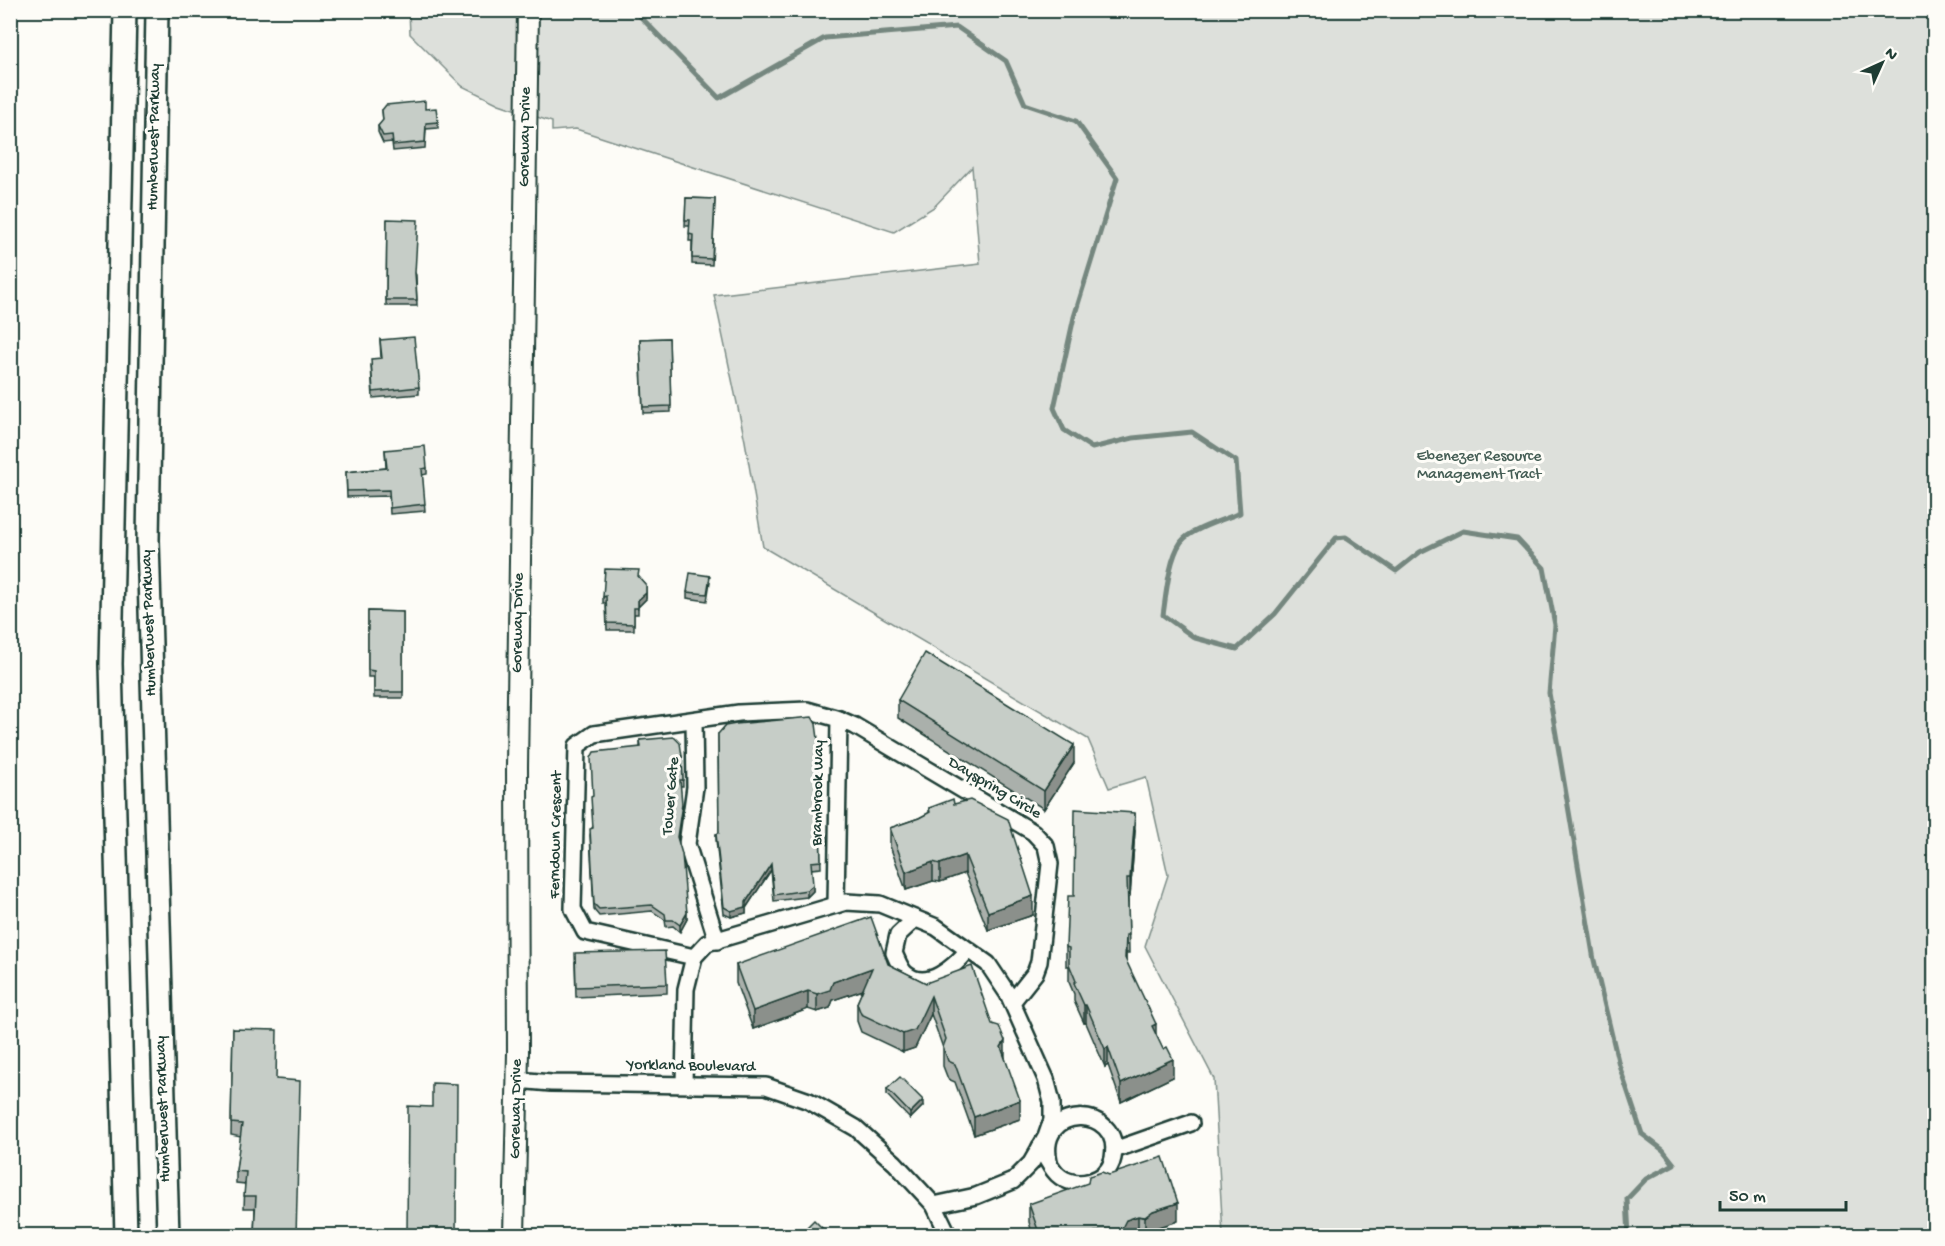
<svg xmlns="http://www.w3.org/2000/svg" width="1945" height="1246" font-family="'Gochi Hand',sans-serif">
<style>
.green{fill:#dde0db;stroke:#7e8e88;stroke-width:1.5}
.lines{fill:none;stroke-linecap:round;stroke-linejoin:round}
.stream{stroke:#75877f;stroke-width:5}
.minor-casing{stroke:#1f3d34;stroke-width:20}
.tertiary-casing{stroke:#1f3d34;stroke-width:24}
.secondary-casing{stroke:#1f3d34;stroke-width:26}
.minor{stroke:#fdfcf7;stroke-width:15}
.tertiary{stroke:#fdfcf7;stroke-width:20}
.secondary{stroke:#fdfcf7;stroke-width:21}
.wall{fill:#aab0ab;stroke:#1f3d34;stroke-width:1.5}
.shaded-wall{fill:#8b908b;stroke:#1f3d34;stroke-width:1.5}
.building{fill:#c6cdc7;stroke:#1f3d34;stroke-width:1.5}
.labels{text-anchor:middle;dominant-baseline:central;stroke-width:6;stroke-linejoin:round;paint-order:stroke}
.street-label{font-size:16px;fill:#1f3d34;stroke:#fdfcf7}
.park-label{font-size:16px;fill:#455e55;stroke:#fdfcf7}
</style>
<rect width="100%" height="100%" fill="#fdfcf7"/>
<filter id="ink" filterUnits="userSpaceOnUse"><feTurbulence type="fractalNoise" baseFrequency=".0167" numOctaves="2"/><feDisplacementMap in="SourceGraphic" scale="12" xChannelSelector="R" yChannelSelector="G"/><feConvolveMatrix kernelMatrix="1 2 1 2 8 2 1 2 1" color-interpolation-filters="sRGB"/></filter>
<g filter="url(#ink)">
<polygon class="green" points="409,11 1934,11 1934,1235 1223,1235 1214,1079 1145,946 1168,875 1146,777 1109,788 1088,739 763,547 745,441 714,295 980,264 972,167 934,207 894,232 576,129 552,131 552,122 499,104 462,86 410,34"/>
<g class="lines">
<path class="stream" d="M634,10L719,98L825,38L957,27L1006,61L1025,104L1076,121L1117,178L1074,317L1054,408L1064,430L1092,448L1133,438L1192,432L1236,461L1240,513C1225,519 1189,530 1181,542C1169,559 1166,595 1163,615L1195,638L1237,649L1275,614L1336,538L1346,537L1396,571L1420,552L1463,531L1517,539L1544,568L1555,625L1549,693L1594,960L1619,1065L1642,1134L1663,1150L1674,1164L1646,1179L1627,1199L1629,1236"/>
<g class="minor-casing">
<g id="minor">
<polyline points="839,719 855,726 1033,832 1046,846 1050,864 1039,962 1035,973 1012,1002"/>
<polyline points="694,721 695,787 687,844 717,941"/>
<path d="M915,919L898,935L894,953C897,959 900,969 906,974C927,992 955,966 968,950"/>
<polyline points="694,957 585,932 573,909 577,746 594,734 739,713 807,710 839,719 836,905"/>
<polyline points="517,1080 551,1083 766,1086 809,1101 856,1128 895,1163 934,1205 949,1236"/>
<polyline points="684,1084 686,989 694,957 707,943 846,902 880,904 936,927 988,964 1008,994 1046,1079 1052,1102 1052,1120 1046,1137 1031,1163 1013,1181 976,1196 934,1205"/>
<path d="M1040,1147C1045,1156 1050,1167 1057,1174C1075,1191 1108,1182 1113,1158C1124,1104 1032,1102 1050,1165"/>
<polyline points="1114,1150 1191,1123"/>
</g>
</g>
<g class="tertiary-casing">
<polyline id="tertiary" points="514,1236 518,1052 517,767 528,10"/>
</g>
<g class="secondary-casing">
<g id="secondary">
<polyline points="125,10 111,664 126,1236"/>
<polyline points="157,10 148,540 168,1236"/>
</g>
</g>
<use href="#minor" class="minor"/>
<use href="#tertiary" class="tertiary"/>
<use href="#secondary" class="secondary"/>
</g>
<g class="wall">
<polygon points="425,109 438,122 438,128 426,129 425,148 393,151 392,142 383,143 378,132 378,126 383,121 382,110"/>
<polygon points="686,198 715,199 712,265 692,264 692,241 689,241 690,226 685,226"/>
<polygon points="387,219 416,275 417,306 386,306"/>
<polygon points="669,338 671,412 643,413 640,339"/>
<polygon points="380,340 419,387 419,394 373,398 371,365 381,358"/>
<polygon points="385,450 427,468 427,474 422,475 425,511 390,514 389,496 347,497 346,472 386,468"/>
<polygon points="638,576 646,585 646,599 638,607 638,614 634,614 634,630 607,630 606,603 603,603 603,597"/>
<polygon points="710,582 707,601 687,598 687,592"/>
<polygon points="368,611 403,612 403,698 374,698 374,677 368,677"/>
<polygon points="898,700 1074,763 1044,809 898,718"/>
<polygon points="718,734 822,768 822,774 820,775 821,798 819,798 821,868 811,869 813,891 807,897 774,901 771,870 746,908 746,913 731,917 724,914 716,840 716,834 719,833"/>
<polygon points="640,740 682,756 683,786 680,786 682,810 678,839 687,919 680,932 673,926 666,927 665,920 652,911 599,916 594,910 590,835 592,828 640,747"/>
<polygon points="954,804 1033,915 988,930 965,873 940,882 933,881 906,890 890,846 890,828 919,818 929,813 929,808"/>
<polygon points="1135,831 1130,896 1128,896 1129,953 1126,953 1126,961 1173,1077 1121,1102 1108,1065 1105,1067 1086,1023 1084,1023 1074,1001 1074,994 1069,982 1069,966 1066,966 1066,947 1074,896"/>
<polygon points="575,962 667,984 667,993 576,997"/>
<polygon points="888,964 926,983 1005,1058 1020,1119 974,1135 955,1082 948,1079 943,1066 943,1048 931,1014 915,1048 903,1052 861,1032 857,1021 857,1003 863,990 833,1000 830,1008 817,1012 808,1009 753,1029 736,983 736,965"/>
<polygon points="233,1029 276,1079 296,1236 254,1236 255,1208 244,1208 245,1184 236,1183 236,1171 241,1137 231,1135"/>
<polygon points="887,1089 923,1106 910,1119 887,1095"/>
<polygon points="1029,1204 1178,1221 1153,1229 1145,1235 1138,1234 1135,1236 1033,1236 1029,1222"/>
</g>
<g class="shaded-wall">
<polygon points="646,593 646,599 638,607 638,600"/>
<polygon points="1074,745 1074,763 1044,809 1044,791"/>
<polygon points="682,804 682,810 677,843 677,837"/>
<polygon points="1135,813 1135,831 1130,896 1130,878"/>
<polygon points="965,855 965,873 940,882 940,864"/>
<polygon points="933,862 933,881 906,890 906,872"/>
<polygon points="771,864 771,870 746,908 746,913 731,917 731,911 746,902"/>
<polygon points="813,885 813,891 807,897 807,890"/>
<polygon points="1033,896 1033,915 988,930 988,912"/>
<polygon points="687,913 687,919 680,932 680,925"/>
<polygon points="1126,935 1126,953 1125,976 1125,958"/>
<polygon points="872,968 872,987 833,1000 830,1008 817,1012 817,994 833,982"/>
<polygon points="808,991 808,1009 753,1029 753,1011"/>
<polygon points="931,996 931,1014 915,1048 903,1052 903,1034"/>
<rect x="1084" y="1005" width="2" height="18"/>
<polygon points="1156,1024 1156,1043 1152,1026"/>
<polygon points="1005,1041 1005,1059 1001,1047"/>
<polygon points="1108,1047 1108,1065 1105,1067 1105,1049"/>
<polygon points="1173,1059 1173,1077 1121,1102 1121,1084"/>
<polygon points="923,1100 923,1106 910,1119 910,1113"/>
<polygon points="1020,1100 1020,1119 974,1135 974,1117"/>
<polygon points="1178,1203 1178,1221 1153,1229 1145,1235 1145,1217 1153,1211"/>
<polygon points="1138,1216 1138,1234 1135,1236 1109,1236 1109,1232 1126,1220"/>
</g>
<g class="building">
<polygon points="425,101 425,109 436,108 438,122 426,123 425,142 393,145 392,135 383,136 378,126 383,120 382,110 386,105"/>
<polygon points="686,198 715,199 712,259 692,258 693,235 689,234 690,220 685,220"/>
<polygon points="387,219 418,220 415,273 417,300 386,300"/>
<polygon points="414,337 419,387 373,392 371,359 382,358 380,340"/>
<polygon points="669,338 671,406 643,407 640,339"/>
<polygon points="425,446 427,468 422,469 425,504 390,508 389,490 347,491 346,472 387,468 385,450"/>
<polygon points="605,569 639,570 638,576 646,585 646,593 638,600 638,608 634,608 634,624 607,623 606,596 603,597"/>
<polygon points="690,573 710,576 707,594 687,592"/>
<polygon points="368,611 403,612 403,692 374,692 374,671 368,670"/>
<polygon points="925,653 1074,745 1044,791 898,700"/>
<polygon points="812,717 816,724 822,768 819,768 821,792 819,792 821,861 811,862 813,885 807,890 774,895 771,864 746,902 746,907 731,911 724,907 716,834 719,833 718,734 725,726 736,724"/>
<polygon points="674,737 680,743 682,756 683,780 680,780 682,804 677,837 682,854 687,913 680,925 673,920 666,920 665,914 652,905 599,909 594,904 590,829 593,828 591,797 593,796 591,758 594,752 641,747 640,740"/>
<polygon points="953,799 954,804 970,800 1008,819 1033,896 988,912 965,855 940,864 933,862 906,872 890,828 919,818 930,812 929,808"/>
<polygon points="1075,809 1135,813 1130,878 1127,878 1129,935 1126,935 1125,958 1156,1024 1152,1026 1163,1049 1167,1047 1173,1059 1121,1084 1108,1047 1105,1049 1086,1005 1084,1005 1074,983 1076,981 1069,964 1069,948 1066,947 1068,896 1074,896"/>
<polygon points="871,917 888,964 926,983 972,966 992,1024 999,1026 1005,1041 1001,1047 1020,1100 974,1117 955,1064 948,1061 943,1047 946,1039 931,996 915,1030 903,1034 861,1014 857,1003 872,968 833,982 830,990 817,994 808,991 753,1011 736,965"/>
<polygon points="665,951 667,984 576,987 575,953"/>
<polygon points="233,1029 277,1030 276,1079 300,1081 296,1236 255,1236 254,1233 256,1196 244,1196 246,1172 236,1171 242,1124 231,1123"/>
<polygon points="900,1077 923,1100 910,1113 887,1089"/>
<polygon points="432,1083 457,1084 456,1236 407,1236 408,1106 432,1107"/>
<polygon points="1163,1157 1178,1203 1153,1211 1145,1217 1138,1216 1126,1220 1122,1228 1109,1232 1095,1232 1088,1236 1040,1236 1029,1204 1088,1183 1089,1176 1102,1172 1109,1175"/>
<polygon points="814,1220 830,1236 798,1236"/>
</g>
</g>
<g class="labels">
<g class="street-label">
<text transform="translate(155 137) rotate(-89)">Humberwest Parkway</text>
<text transform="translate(526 137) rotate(-89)">Goreway Drive</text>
<text transform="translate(150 623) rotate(-92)">Humberwest Parkway</text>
<text transform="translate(519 623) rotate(-89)">Goreway Drive</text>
<text transform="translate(994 789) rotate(31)">Dayspring Circle</text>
<text transform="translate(819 793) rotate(-89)">Brambrook Way</text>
<text transform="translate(672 796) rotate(-85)">Tower Gate</text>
<text transform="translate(557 835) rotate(-89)">Ferndown Crescent</text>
<text transform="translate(691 1067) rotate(1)">Yorkland Boulevard</text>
<text transform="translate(164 1109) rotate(-92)">Humberwest Parkway</text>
<text transform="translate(517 1109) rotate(-89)">Goreway Drive</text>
</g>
<g class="park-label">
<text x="1479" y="457">Ebenezer Resource<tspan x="1479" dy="18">Management Tract</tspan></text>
</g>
</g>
<rect width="1945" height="1246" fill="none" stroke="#fdfcf7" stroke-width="36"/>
<rect x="18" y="18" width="1909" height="1210" fill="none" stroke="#1f3d34" stroke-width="2" filter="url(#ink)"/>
<g transform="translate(1882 63) rotate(45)" stroke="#fdfcf7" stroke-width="4.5" paint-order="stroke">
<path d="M0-4.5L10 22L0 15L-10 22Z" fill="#1f3d34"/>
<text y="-9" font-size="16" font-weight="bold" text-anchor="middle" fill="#1f3d34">N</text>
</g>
<path d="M1720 1201v9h126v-9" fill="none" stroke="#1f3d34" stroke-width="3"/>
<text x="1729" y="1201" font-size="18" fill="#1f3d34" stroke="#fdfcf7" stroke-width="4.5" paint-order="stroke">50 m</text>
</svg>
